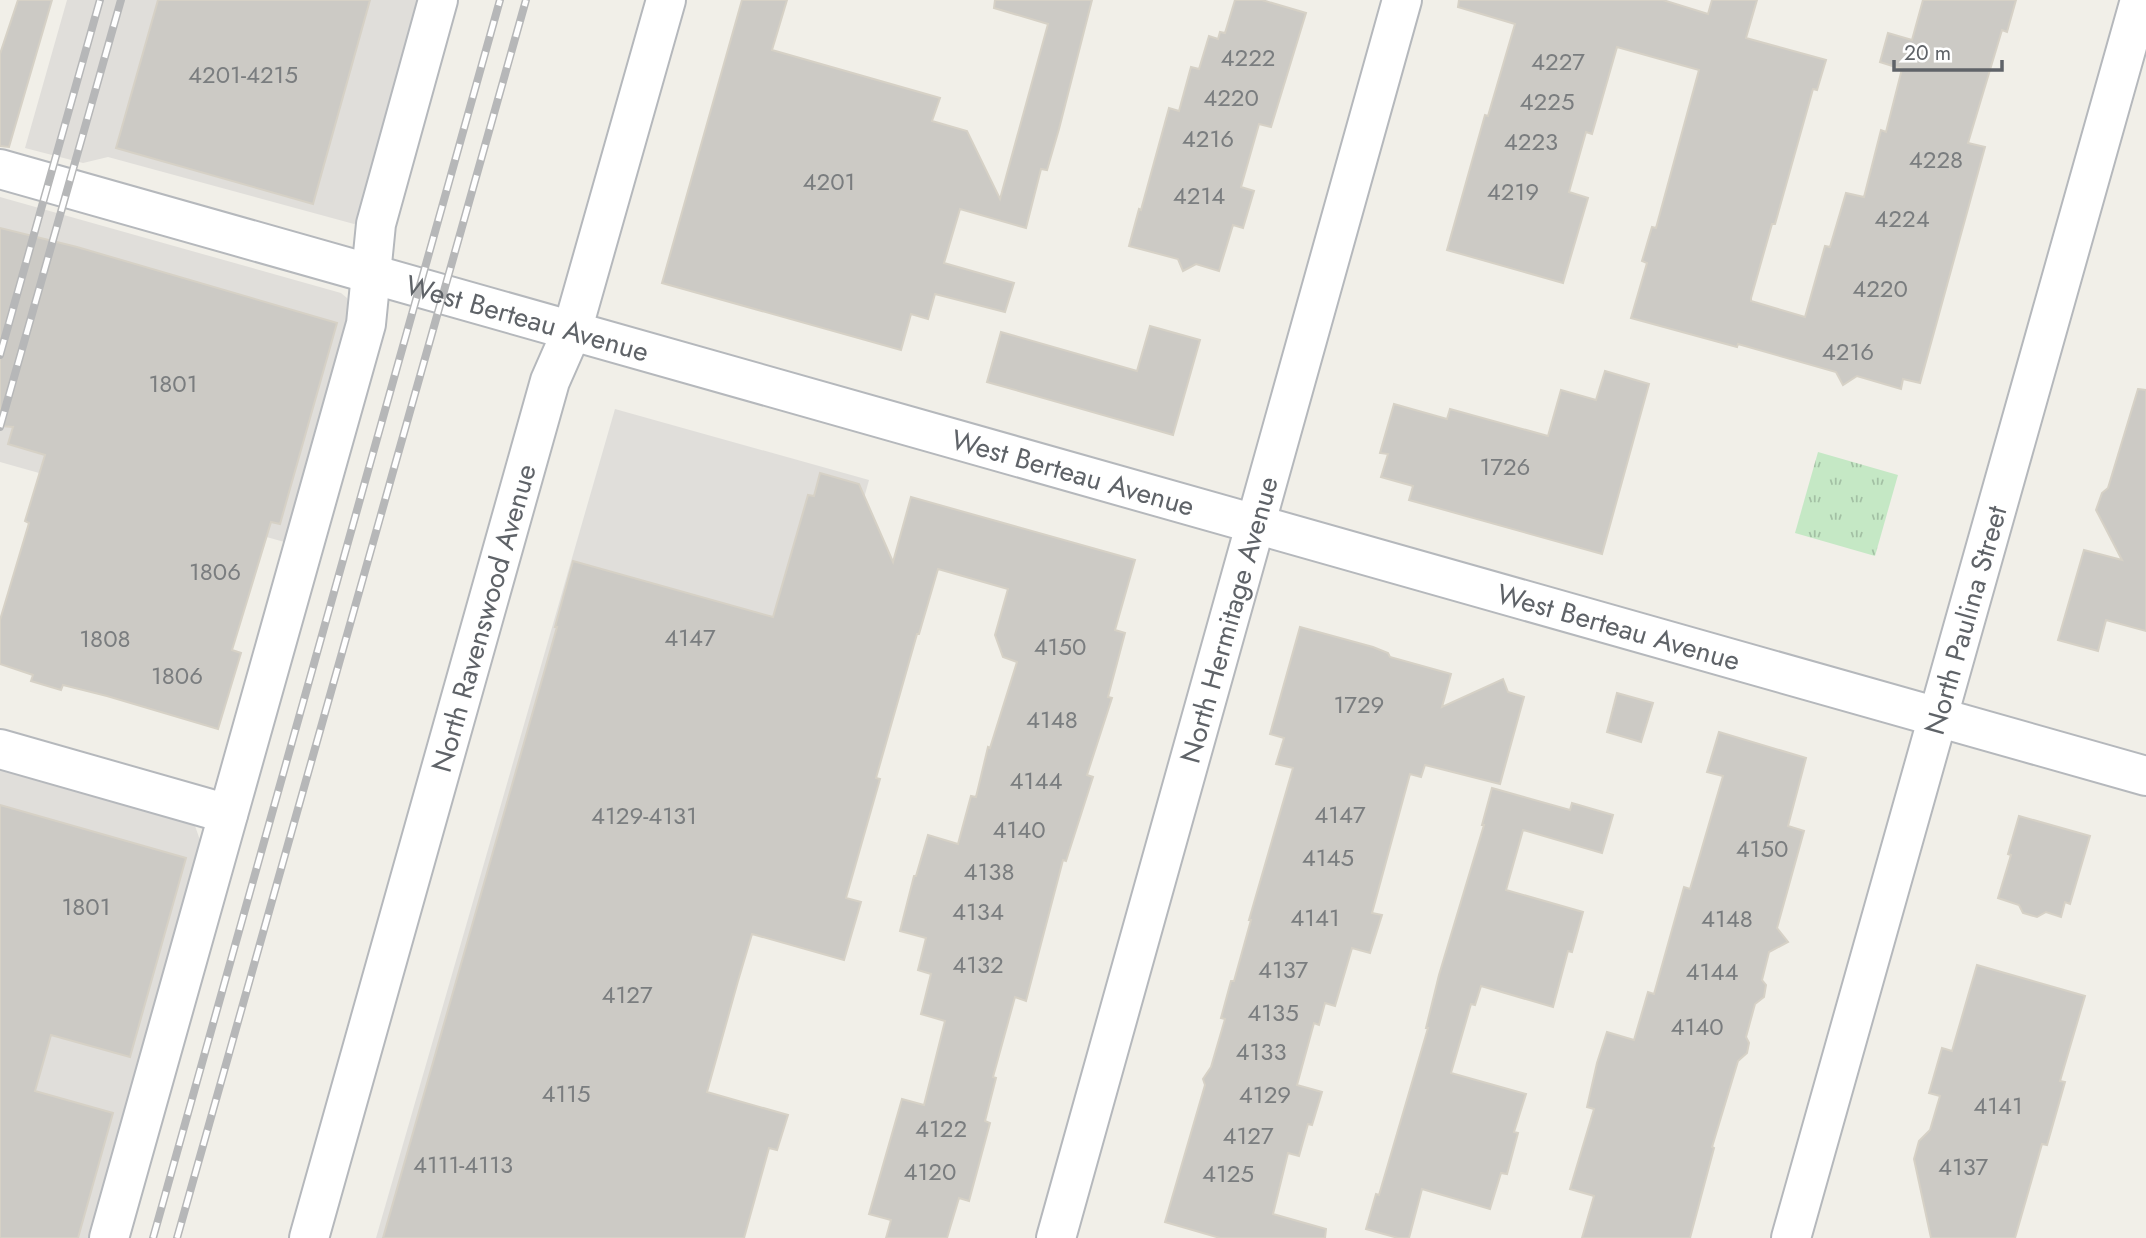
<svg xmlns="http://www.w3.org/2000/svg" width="2146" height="1238" font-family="Jost,sans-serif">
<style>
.industrial{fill:#e0deda}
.park{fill:url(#park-tufts)}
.building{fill:#cccac5;stroke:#d6d1c6;stroke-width:2}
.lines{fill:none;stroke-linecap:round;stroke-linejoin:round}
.street-casing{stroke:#b5b8bc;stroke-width:42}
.street{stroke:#fff;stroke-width:38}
.rail-casing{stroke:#b6b7b8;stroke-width:8}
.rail{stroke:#fff;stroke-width:5;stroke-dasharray:16;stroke-linecap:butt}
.labels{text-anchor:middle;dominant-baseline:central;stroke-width:5;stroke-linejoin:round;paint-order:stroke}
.number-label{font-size:24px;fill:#7a7d7f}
.street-label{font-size:28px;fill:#5f6368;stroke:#fff}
</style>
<defs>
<pattern id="park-tufts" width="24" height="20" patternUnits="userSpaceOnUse" patternTransform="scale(1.75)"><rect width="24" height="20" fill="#c5e8c5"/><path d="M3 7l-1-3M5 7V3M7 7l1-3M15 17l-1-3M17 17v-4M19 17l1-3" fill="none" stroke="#a3c0a4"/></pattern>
</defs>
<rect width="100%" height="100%" fill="#f1efe8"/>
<g class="industrial">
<polygon points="67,0 426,0 364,220 354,224 108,157 83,163 25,148"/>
<polygon points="0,197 341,293 347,298 350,319 288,543 0,462"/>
<polygon points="615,409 869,480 659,1238 376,1238"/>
<polygon points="0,766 194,823 201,843 90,1238 0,1238"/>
</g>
<polygon class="park" points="1818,452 1898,475 1875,556 1795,533"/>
<g class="building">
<polygon points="18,0 52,0 9,147 0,146 0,54"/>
<polygon points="158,0 370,0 313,204 116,148"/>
<polygon points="742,0 787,0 772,50 940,98 932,121 967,131 1000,199 1048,24 994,8 995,0 1092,0 1059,129 1047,170 1041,169 1026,228 960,209 944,263 1014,283 1005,312 935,294 928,319 911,314 901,350 662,283"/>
<polygon points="1235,0 1262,0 1306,13 1271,127 1259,124 1241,187 1254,191 1243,228 1233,225 1219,271 1196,264 1183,271 1178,259 1129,246 1139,209 1141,210 1169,108 1179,111 1191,67 1199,69 1209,36 1218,39 1220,32 1225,33"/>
<polygon points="1459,0 1663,0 1708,14 1712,0 1757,0 1746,38 1826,60 1817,90 1813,89 1775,224 1772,224 1751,298 1751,301 1805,317 1825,246 1830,247 1846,193 1864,197 1881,130 1886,132 1902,69 1880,62 1888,33 1912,40 1923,0 2016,0 2007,32 2002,30 1968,143 1985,147 1920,383 1903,379 1901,389 1857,376 1843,385 1836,372 1738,344 1737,347 1631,318 1647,263 1642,261 1652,227 1656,228 1699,70 1617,47 1592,134 1586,132 1569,192 1588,198 1563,283 1447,250 1485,115 1488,116 1515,24 1458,7"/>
<polygon points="0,228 77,247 337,323 280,524 271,522 232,650 241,653 218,729 107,696 63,685 61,690 31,681 33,675 0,664 0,620 29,523 25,521 45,455 8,444 13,427 0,426"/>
<polygon points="1150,326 1200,340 1173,435 987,382 1001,332 1137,371"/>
<polygon points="1605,371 1649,384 1602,554 1409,500 1413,486 1381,477 1388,454 1380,453 1394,404 1447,419 1450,409 1548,436 1561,390 1596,400"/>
<polygon points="2138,389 2146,390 2146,631 2106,620 2098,651 2058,640 2084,550 2122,560 2096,510 2102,493 2108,488"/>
<polygon points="820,473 859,484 893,562 911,497 1135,560 1115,630 1125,633 1108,697 1112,698 1087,775 1093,777 1066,861 1063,860 1026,1001 1015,997 993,1077 996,1078 985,1121 990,1123 969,1201 959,1198 947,1238 886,1238 891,1220 869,1214 902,1099 924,1105 945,1021 921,1014 931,974 918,970 926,938 900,931 914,876 916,876 928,835 958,844 971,796 976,797 988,747 990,748 1017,662 1003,657 995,635 1008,589 938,569 919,634 917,634 876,778 880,779 846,898 861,902 844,960 752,934 738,981 707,1092 788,1115 777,1150 769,1148 744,1238 383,1238 557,627 555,627 573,561 773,617 808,495 814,496"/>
<polygon points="1300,627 1373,647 1388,653 1390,657 1451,674 1442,707 1503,679 1508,692 1524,697 1500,784 1425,765 1421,777 1410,774 1372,913 1382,915 1370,953 1352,948 1335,1006 1325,1003 1319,1025 1314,1023 1297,1085 1322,1092 1312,1125 1308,1124 1299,1156 1288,1153 1273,1214 1326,1229 1325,1238 1220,1238 1165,1222 1205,1085 1203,1079 1211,1067 1225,1019 1221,1018 1231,981 1234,981 1251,920 1249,920 1293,768 1276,764 1284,738 1270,734"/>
<polygon points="1617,693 1653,703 1641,742 1607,732"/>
<polygon points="1719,732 1806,758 1788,826 1804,831 1777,928 1788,942 1769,952 1762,980 1766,985 1764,997 1755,1004 1746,1037 1749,1043 1747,1053 1738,1061 1712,1147 1714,1148 1690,1238 1582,1238 1594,1196 1570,1189 1594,1109 1587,1107 1597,1063 1607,1032 1634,1040 1648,992 1654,994 1684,887 1690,889 1723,776 1707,772"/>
<polygon points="1492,788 1570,810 1572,803 1613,815 1602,853 1523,830 1506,890 1583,912 1572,952 1568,951 1553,1007 1481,986 1475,1005 1471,1004 1451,1073 1526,1094 1514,1132 1518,1133 1507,1174 1501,1173 1490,1209 1422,1189 1409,1238 1398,1238 1366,1229 1376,1194 1379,1195 1428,1028 1426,1028 1439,975 1484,825 1482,825"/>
<polygon points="0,805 186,858 130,1057 51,1035 35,1091 113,1113 78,1238 0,1238"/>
<polygon points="2019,816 2090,836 2070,904 2065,902 2061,917 2046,912 2037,917 2023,913 2019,905 1998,898 2011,855 2008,854"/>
<polygon points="1977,965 2085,996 2060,1081 2065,1082 2047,1145 2042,1144 2015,1238 1931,1238 1914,1159 1919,1141 1930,1130 1940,1096 1929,1093 1942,1048 1952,1051"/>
</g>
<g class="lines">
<g class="street-casing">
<g id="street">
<path id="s1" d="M0,169L2146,776"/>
<polyline points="0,749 228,814"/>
<polyline points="109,1238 366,324 376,224 438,0"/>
<path id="s2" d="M309,1238L550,381L572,331L666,0"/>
<path id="s3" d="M1056,1238L1402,0"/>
<path id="s4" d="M1791,1238L2140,0"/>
</g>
</g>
<use href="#street" class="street"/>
<g class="rail-casing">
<g id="rail">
<polyline points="0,355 100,0"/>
<polyline points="0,427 121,0"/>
<polyline points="153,1238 500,0"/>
<polyline points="177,1238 526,0"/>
</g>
</g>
<use href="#rail" class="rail"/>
</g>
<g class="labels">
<g class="number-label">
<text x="1248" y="57">4222</text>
<text x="1558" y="61">4227</text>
<text x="243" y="74">4201-4215</text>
<text x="1231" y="97">4220</text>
<text x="1547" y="101">4225</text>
<text x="1208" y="138">4216</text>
<text x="1531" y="141">4223</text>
<text x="1936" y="159">4228</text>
<text x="829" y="181">4201</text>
<text x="1513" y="191">4219</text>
<text x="1199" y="195">4214</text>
<text x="1902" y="218">4224</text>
<text x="1880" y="288">4220</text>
<text x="1848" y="351">4216</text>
<text x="173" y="383">1801</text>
<text x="1505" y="466">1726</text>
<text x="215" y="571">1806</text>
<text x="690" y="637">4147</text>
<text x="105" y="638">1808</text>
<text x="1060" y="646">4150</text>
<text x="177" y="675">1806</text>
<text x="1359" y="704">1729</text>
<text x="1052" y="719">4148</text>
<text x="1036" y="780">4144</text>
<text x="1340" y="814">4147</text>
<text x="644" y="815">4129-4131</text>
<text x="1019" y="829">4140</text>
<text x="1762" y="848">4150</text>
<text x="1328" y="857">4145</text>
<text x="989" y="871">4138</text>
<text x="86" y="906">1801</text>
<text x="978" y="911">4134</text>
<text x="1315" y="917">4141</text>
<text x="1727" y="918">4148</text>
<text x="978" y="964">4132</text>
<text x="1283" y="969">4137</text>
<text x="1712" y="971">4144</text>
<text x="627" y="994">4127</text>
<text x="1273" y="1012">4135</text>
<text x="1697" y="1026">4140</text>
<text x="1261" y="1051">4133</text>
<text x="566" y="1093">4115</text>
<text x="1265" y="1094">4129</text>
<text x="1998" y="1105">4141</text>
<text x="941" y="1128">4122</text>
<text x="1248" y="1135">4127</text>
<text x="463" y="1164">4111-4113</text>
<text x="1963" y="1166">4137</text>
<text x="930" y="1171">4120</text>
<text x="1228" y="1173">4125</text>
</g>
<g class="street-label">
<text stroke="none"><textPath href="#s1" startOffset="548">West Berteau Avenue</textPath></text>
<text stroke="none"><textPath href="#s1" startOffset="1115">West Berteau Avenue</textPath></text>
<text stroke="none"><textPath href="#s2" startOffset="644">North Ravenswood Avenue</textPath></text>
<text stroke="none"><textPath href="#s3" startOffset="642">North Hermitage Avenue</textPath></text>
<text stroke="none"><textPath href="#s4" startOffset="642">North Paulina Street</textPath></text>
<text stroke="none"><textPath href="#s1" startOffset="1682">West Berteau Avenue</textPath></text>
</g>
</g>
<path d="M1894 60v10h108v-10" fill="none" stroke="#5f6368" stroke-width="3.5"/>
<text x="1904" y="60" font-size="21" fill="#5f6368" stroke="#ffffff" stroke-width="5" paint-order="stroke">20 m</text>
</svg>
